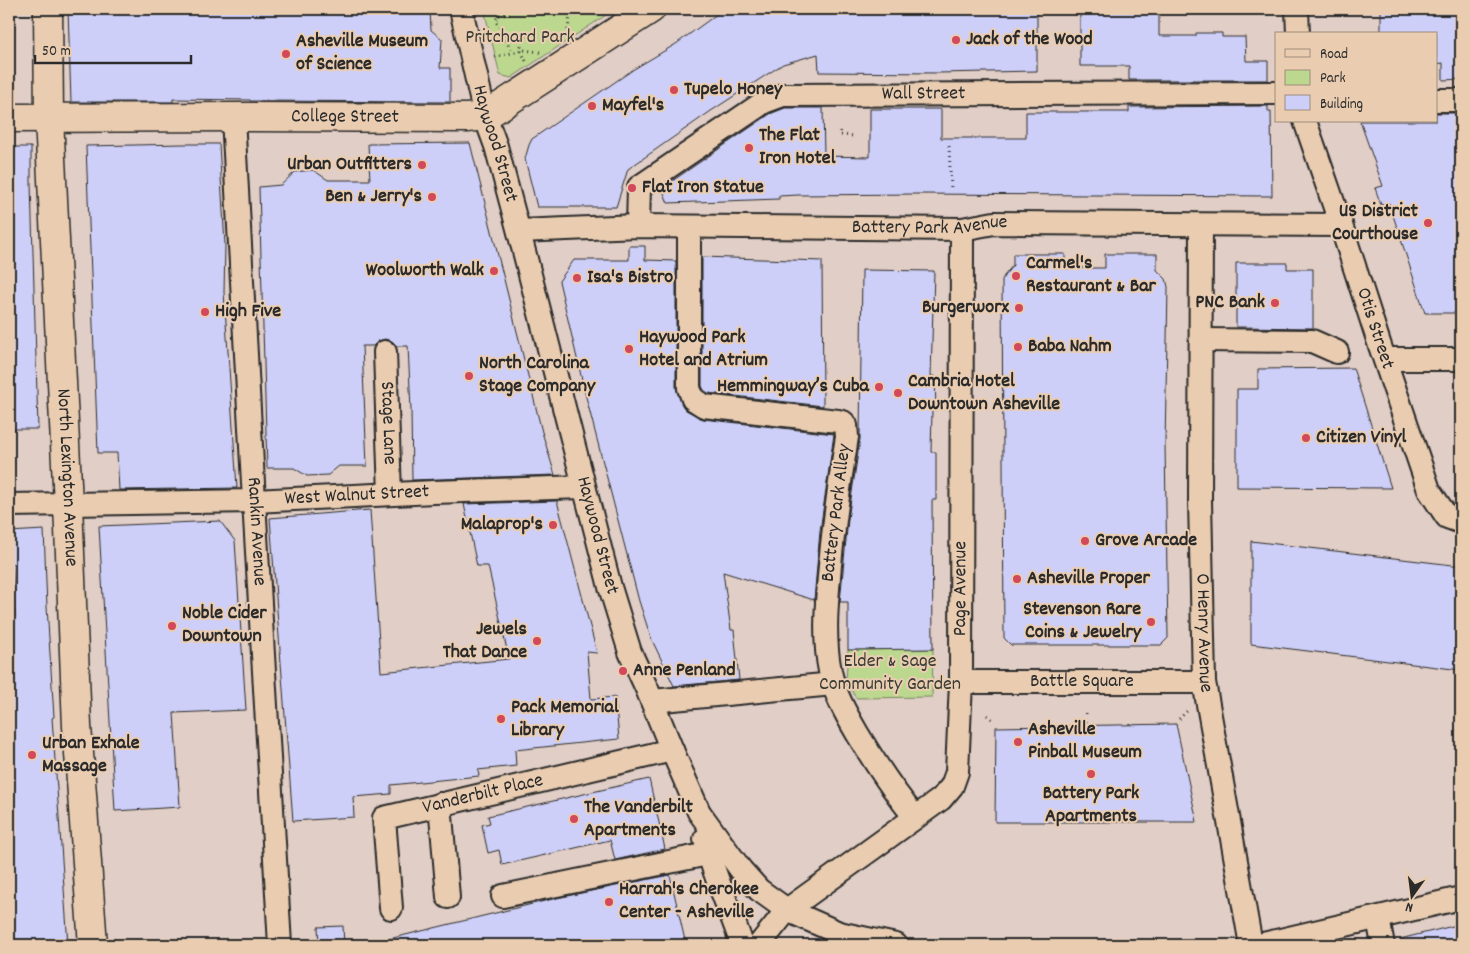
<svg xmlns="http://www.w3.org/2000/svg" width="1470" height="954" font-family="Dekko,sans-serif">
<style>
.green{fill:#bcd88f;stroke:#74825d}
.building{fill:#cdcff8;stroke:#2b2b2b}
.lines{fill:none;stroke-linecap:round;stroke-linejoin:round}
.minor-casing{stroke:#2b2b2b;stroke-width:26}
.major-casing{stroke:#2b2b2b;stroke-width:31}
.path{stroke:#2b2b2b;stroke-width:3;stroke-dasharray:1 4;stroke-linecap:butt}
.minor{stroke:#eacdb1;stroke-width:22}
.major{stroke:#eacdb1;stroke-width:28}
.poi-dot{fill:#d1495b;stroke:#eacdb1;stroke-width:2}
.labels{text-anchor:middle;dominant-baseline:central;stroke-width:4;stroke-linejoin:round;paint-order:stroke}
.park-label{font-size:20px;fill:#3a3c35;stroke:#eacdb1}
.poi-label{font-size:20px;font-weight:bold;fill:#2b2b2b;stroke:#eacdb1;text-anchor:start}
.street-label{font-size:20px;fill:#2b2b2b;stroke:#eacdb1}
</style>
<rect width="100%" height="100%" fill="#e1cec6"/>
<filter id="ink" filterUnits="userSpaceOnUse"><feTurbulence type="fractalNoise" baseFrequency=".02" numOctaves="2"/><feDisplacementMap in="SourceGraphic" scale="10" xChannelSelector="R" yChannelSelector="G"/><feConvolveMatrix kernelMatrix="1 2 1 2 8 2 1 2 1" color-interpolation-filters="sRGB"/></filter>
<g filter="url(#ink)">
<g class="green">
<polygon points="484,9 615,9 511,78 500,75"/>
<polygon points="933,649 932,697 856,698 846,681 848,650"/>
</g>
<g class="building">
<polygon points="68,9 430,9 431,30 442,39 440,68 450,68 450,102 250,101 250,100 173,99 173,102 71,102"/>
<polygon points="724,9 1037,9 1037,71 937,73 819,72 818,54 783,64 711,111 628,169 616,207 537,207 525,159 529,145 532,139 634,69 676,44"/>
<polygon points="1080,9 1159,9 1159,36 1196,36 1196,33 1222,33 1222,37 1245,37 1246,61 1268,61 1268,80 1129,80 1129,66 1080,66"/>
<polygon points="1381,9 1461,9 1461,79 1443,80 1443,63 1436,64 1436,34 1381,34"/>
<polygon points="1268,106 1268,112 1271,112 1272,196 916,194 798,195 779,196 779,199 668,203 662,188 770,114 785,108 823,108 824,156 870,157 870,109 941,109 941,138 1026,138 1026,112 1129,112 1129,107"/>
<polygon points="1436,113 1461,113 1461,313 1425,313 1389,203 1381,205 1375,188 1383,186 1360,121 1436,121"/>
<polygon points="470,143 542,432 555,475 412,480 411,410 408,346 397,346 392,341 385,339 378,341 373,346 362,346 367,466 339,466 328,475 307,476 294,468 267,468 259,187 281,185 295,172 313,170 328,180 370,180 368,144"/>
<polygon points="183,144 219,144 225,245 224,292 237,488 119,490 117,453 98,453 86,146"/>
<polygon points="9,147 31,147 31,184 38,429 9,429"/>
<polygon points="629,246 645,246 645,260 676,261 676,388 681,403 686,410 703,419 834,434 820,531 814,600 723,572 731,630 734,630 739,680 674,686 651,638 639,601 586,397 559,281 574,260 629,260"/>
<polygon points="1013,254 1065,254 1065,268 1105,268 1105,254 1157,254 1157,270 1166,279 1168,287 1165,444 1168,638 1161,645 1011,645 1004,638 1002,280 1004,276 1013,265"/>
<polygon points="702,257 822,261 823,406 708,393 704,390 702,386"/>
<polygon points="1236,263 1287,263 1287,269 1313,269 1313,328 1236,327"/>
<polygon points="862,270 934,271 931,376 935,376 936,410 932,410 931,452 936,452 936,500 932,500 933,649 848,650 848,602 840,602 848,519 860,439"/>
<polygon points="1353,368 1391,488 1237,487 1237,389 1258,389 1258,369"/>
<polygon points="557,501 597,653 587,652 591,699 615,697 619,739 515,750 516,766 478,770 479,776 391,785 391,794 353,797 354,817 293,821 270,518 370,510 381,672 509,659 488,566 477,566 464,504"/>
<polygon points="220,521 235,541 246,710 174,713 180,807 115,811 99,526"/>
<polygon points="44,530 47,607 54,717 52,718 68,945 9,945 9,632 12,632 11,617 15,617 12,563 9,563 9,532"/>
<polygon points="1251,541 1461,566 1461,670 1251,644"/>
<polygon points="1176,724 1197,822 995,822 996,727"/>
<polygon points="649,779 665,849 615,860 610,840 502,865 499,850 488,853 482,825 490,823 488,816"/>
<polygon points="670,875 686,945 390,945 389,939 557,898"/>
<polygon points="1461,924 1461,945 1401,945 1400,939"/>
<polygon points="343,926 344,945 319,945 318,927"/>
</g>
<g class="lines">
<g class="minor-casing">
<g id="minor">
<path id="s1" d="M461,9L485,116L496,146L525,255L610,587L630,652L647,689L672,750L699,812L741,870L759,890L787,910L839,933L896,945"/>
<polyline points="1297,9 1298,34"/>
<polyline points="1436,100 1461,100"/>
<path id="s2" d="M233,117L254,501L280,945"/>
<path id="s3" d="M1305,121L1341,225L1379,343L1429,490L1447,517L1461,522"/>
<path id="s4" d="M1201,225L1200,501L1204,682L1251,945"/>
<path id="s5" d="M638,226L639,187L764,102L783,95L1276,93"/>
<path d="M689,227V388L693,399L704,406L838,421L843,422L846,425L847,437C840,480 834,522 830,565C827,600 823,637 830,671C834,693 846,714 857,733C875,763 893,791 915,817"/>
<path id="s6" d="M519,231L638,226L962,229L994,223L1341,225"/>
<polyline points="1201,340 1312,341 1337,352"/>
<path id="s7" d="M385,352L390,494"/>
<polyline points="1385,359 1461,359"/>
<path id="s8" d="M9,505L254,501L434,492L583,487"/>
<path id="s9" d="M961,682H1204"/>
<polyline points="652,701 834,684"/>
<polyline points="440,804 448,897"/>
<path d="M705,839C713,876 731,910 742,945"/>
<polyline points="503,896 708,854"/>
<path id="s10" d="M391,908L384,818L672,750"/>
<polyline points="1378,918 1383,945"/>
<path id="s11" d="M759,945L787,910L941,799L952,786L957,772L961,682L962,229"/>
<polyline points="1259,945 1461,898"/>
</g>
</g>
<g class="major-casing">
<g id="major">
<path id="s12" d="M48,9L49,118L68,504L77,726L93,945"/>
<path id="s13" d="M9,118L233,117L467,118L485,116L651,9"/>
</g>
</g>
<g class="path">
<polyline points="500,9 499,16 496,19 497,23 500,26 502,35 513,52"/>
<polyline points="499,15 514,14"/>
<polyline points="567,35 571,9"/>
<polyline points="519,51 526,33"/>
<polyline points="521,51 526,61"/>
<polyline points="495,57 524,50 540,52"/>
<polyline points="840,131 840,135 856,136"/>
<polyline points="949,146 951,190"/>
<polyline points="1086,714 1086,709"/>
<polyline points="987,715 992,719"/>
<polyline points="1179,719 1187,711"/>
<polyline points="1086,721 1086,725"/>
</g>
<use href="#minor" class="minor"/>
<use href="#major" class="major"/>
</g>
</g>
<g class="poi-dot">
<circle cx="956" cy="40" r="5"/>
<circle cx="286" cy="54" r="5"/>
<circle cx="674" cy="90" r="5"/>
<circle cx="592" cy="106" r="5"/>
<circle cx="749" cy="148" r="5"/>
<circle cx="422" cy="165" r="5"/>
<circle cx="632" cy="188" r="5"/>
<circle cx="432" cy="197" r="5"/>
<circle cx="1428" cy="223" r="5"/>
<circle cx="494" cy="271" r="5"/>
<circle cx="1016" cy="276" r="5"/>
<circle cx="577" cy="278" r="5"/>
<circle cx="1275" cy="303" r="5"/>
<circle cx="1019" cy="308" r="5"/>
<circle cx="205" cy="312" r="5"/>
<circle cx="1018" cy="347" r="5"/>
<circle cx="629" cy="349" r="5"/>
<circle cx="469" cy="376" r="5"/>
<circle cx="879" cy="387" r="5"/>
<circle cx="898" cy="393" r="5"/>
<circle cx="1306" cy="438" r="5"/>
<circle cx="553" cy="525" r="5"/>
<circle cx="1085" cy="541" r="5"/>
<circle cx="1017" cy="579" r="5"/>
<circle cx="1151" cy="622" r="5"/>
<circle cx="172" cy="626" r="5"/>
<circle cx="537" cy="641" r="5"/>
<circle cx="623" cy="671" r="5"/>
<circle cx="501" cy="719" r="5"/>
<circle cx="1018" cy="742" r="5"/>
<circle cx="32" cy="755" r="5"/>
<circle cx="1091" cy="774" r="5"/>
<circle cx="574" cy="819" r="5"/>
<circle cx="609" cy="902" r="5"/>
</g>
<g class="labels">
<g class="park-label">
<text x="520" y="38">Pritchard Park</text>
<text x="890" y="662">Elder &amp; Sage<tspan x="890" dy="23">Community Garden</tspan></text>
</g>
<g class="poi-label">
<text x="966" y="40">Jack of the Wood</text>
<text x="296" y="42">Asheville Museum<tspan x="296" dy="23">of Science</tspan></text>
<text x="684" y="90">Tupelo Honey</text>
<text x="602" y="106">Mayfel's</text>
<text x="759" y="136">The Flat<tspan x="759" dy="23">Iron Hotel</tspan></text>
<text x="412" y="165" text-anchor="end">Urban Outfitters</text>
<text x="642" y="188">Flat Iron Statue</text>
<text x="422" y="197" text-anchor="end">Ben &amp; Jerry's</text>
<text x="1418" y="212" text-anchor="end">US District<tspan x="1418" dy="23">Courthouse</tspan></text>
<text x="1026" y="264">Carmel's<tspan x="1026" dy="23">Restaurant &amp; Bar</tspan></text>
<text x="484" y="271" text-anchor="end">Woolworth Walk</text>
<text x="587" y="278">Isa's Bistro</text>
<text x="1265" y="303" text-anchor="end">PNC Bank</text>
<text x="1009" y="308" text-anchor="end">Burgerworx</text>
<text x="215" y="312">High Five</text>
<text x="639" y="338">Haywood Park<tspan x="639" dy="23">Hotel and Atrium</tspan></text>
<text x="1028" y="347">Baba Nahm</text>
<text x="479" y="364">North Carolina<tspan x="479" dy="23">Stage Company</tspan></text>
<text x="908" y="382">Cambria Hotel<tspan x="908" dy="23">Downtown Asheville</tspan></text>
<text x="869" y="387" text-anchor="end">Hemmingway’s Cuba</text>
<text x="1316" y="438">Citizen Vinyl</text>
<text x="543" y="525" text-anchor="end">Malaprop's</text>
<text x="1095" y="541">Grove Arcade</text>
<text x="1027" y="579">Asheville Proper</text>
<text x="1141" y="610" text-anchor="end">Stevenson Rare<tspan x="1141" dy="23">Coins &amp; Jewelry</tspan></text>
<text x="182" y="614">Noble Cider<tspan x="182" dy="23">Downtown</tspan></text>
<text x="527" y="630" text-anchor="end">Jewels<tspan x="527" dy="23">That Dance</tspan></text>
<text x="633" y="671">Anne Penland</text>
<text x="511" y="708">Pack Memorial<tspan x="511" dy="23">Library</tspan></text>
<text x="1028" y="730">Asheville<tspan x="1028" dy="23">Pinball Museum</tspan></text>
<text x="42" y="744">Urban Exhale<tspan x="42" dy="23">Massage</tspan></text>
<text x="1091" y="794" text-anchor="middle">Battery Park<tspan x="1091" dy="23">Apartments</tspan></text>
<text x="584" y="808">The Vanderbilt<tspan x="584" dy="23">Apartments</tspan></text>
<text x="619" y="890">Harrah's Cherokee<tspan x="619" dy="23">Center - Asheville</tspan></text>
</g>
<g class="street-label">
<text stroke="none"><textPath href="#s5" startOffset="351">Wall Street</textPath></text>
<text stroke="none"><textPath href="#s13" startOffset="336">College Street</textPath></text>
<text stroke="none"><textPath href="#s1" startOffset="139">Haywood Street</textPath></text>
<text stroke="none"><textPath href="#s6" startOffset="411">Battery Park Avenue</textPath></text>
<text stroke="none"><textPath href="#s3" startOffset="219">Otis Street</textPath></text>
<text stroke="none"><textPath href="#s7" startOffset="71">Stage Lane</textPath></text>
<text stroke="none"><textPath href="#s12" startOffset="469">North Lexington Avenue</textPath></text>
<text stroke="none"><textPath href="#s8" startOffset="348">West Walnut Street</textPath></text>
<text transform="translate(837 513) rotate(-83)">Battery Park Alley</text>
<text stroke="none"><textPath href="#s2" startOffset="415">Rankin Avenue</textPath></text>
<text stroke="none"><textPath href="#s1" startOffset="544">Haywood Street</textPath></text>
<text stroke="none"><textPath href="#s11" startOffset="450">Page Avenue</textPath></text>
<text stroke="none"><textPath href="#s4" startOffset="408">O Henry Avenue</textPath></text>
<text stroke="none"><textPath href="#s9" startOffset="121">Battle Square</textPath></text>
<text stroke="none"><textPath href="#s10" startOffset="192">Vanderbilt Place</textPath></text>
</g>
</g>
<rect width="1470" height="954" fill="none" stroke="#eacdb1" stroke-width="30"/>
<rect x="15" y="15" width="1440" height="924" fill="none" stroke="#2b2b2b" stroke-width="2" filter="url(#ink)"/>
<rect x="1275" y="32" width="162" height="90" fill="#eacdb1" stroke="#9e8c7b"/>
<rect x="1285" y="49" width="25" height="8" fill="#eacdb1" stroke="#9e8c7b"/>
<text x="1320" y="58" font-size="15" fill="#2b2b2b">Road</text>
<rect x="1285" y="70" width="25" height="15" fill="#bcd88f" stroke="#9e8c7b"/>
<text x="1320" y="82" font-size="15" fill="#2b2b2b">Park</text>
<rect x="1285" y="95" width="25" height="15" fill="#cdcff8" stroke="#9e8c7b"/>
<text x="1320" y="108" font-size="15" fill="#2b2b2b">Building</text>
<g transform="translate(1412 896) rotate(194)" stroke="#eacdb1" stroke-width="4" paint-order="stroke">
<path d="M0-4L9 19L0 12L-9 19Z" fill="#2b2b2b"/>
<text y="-8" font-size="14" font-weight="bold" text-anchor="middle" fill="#2b2b2b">N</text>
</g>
<path d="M35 55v8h156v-8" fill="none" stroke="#2b2b2b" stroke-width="2.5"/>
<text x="42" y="55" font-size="15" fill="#2b2b2b" stroke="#eacdb1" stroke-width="4" paint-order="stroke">50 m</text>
</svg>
